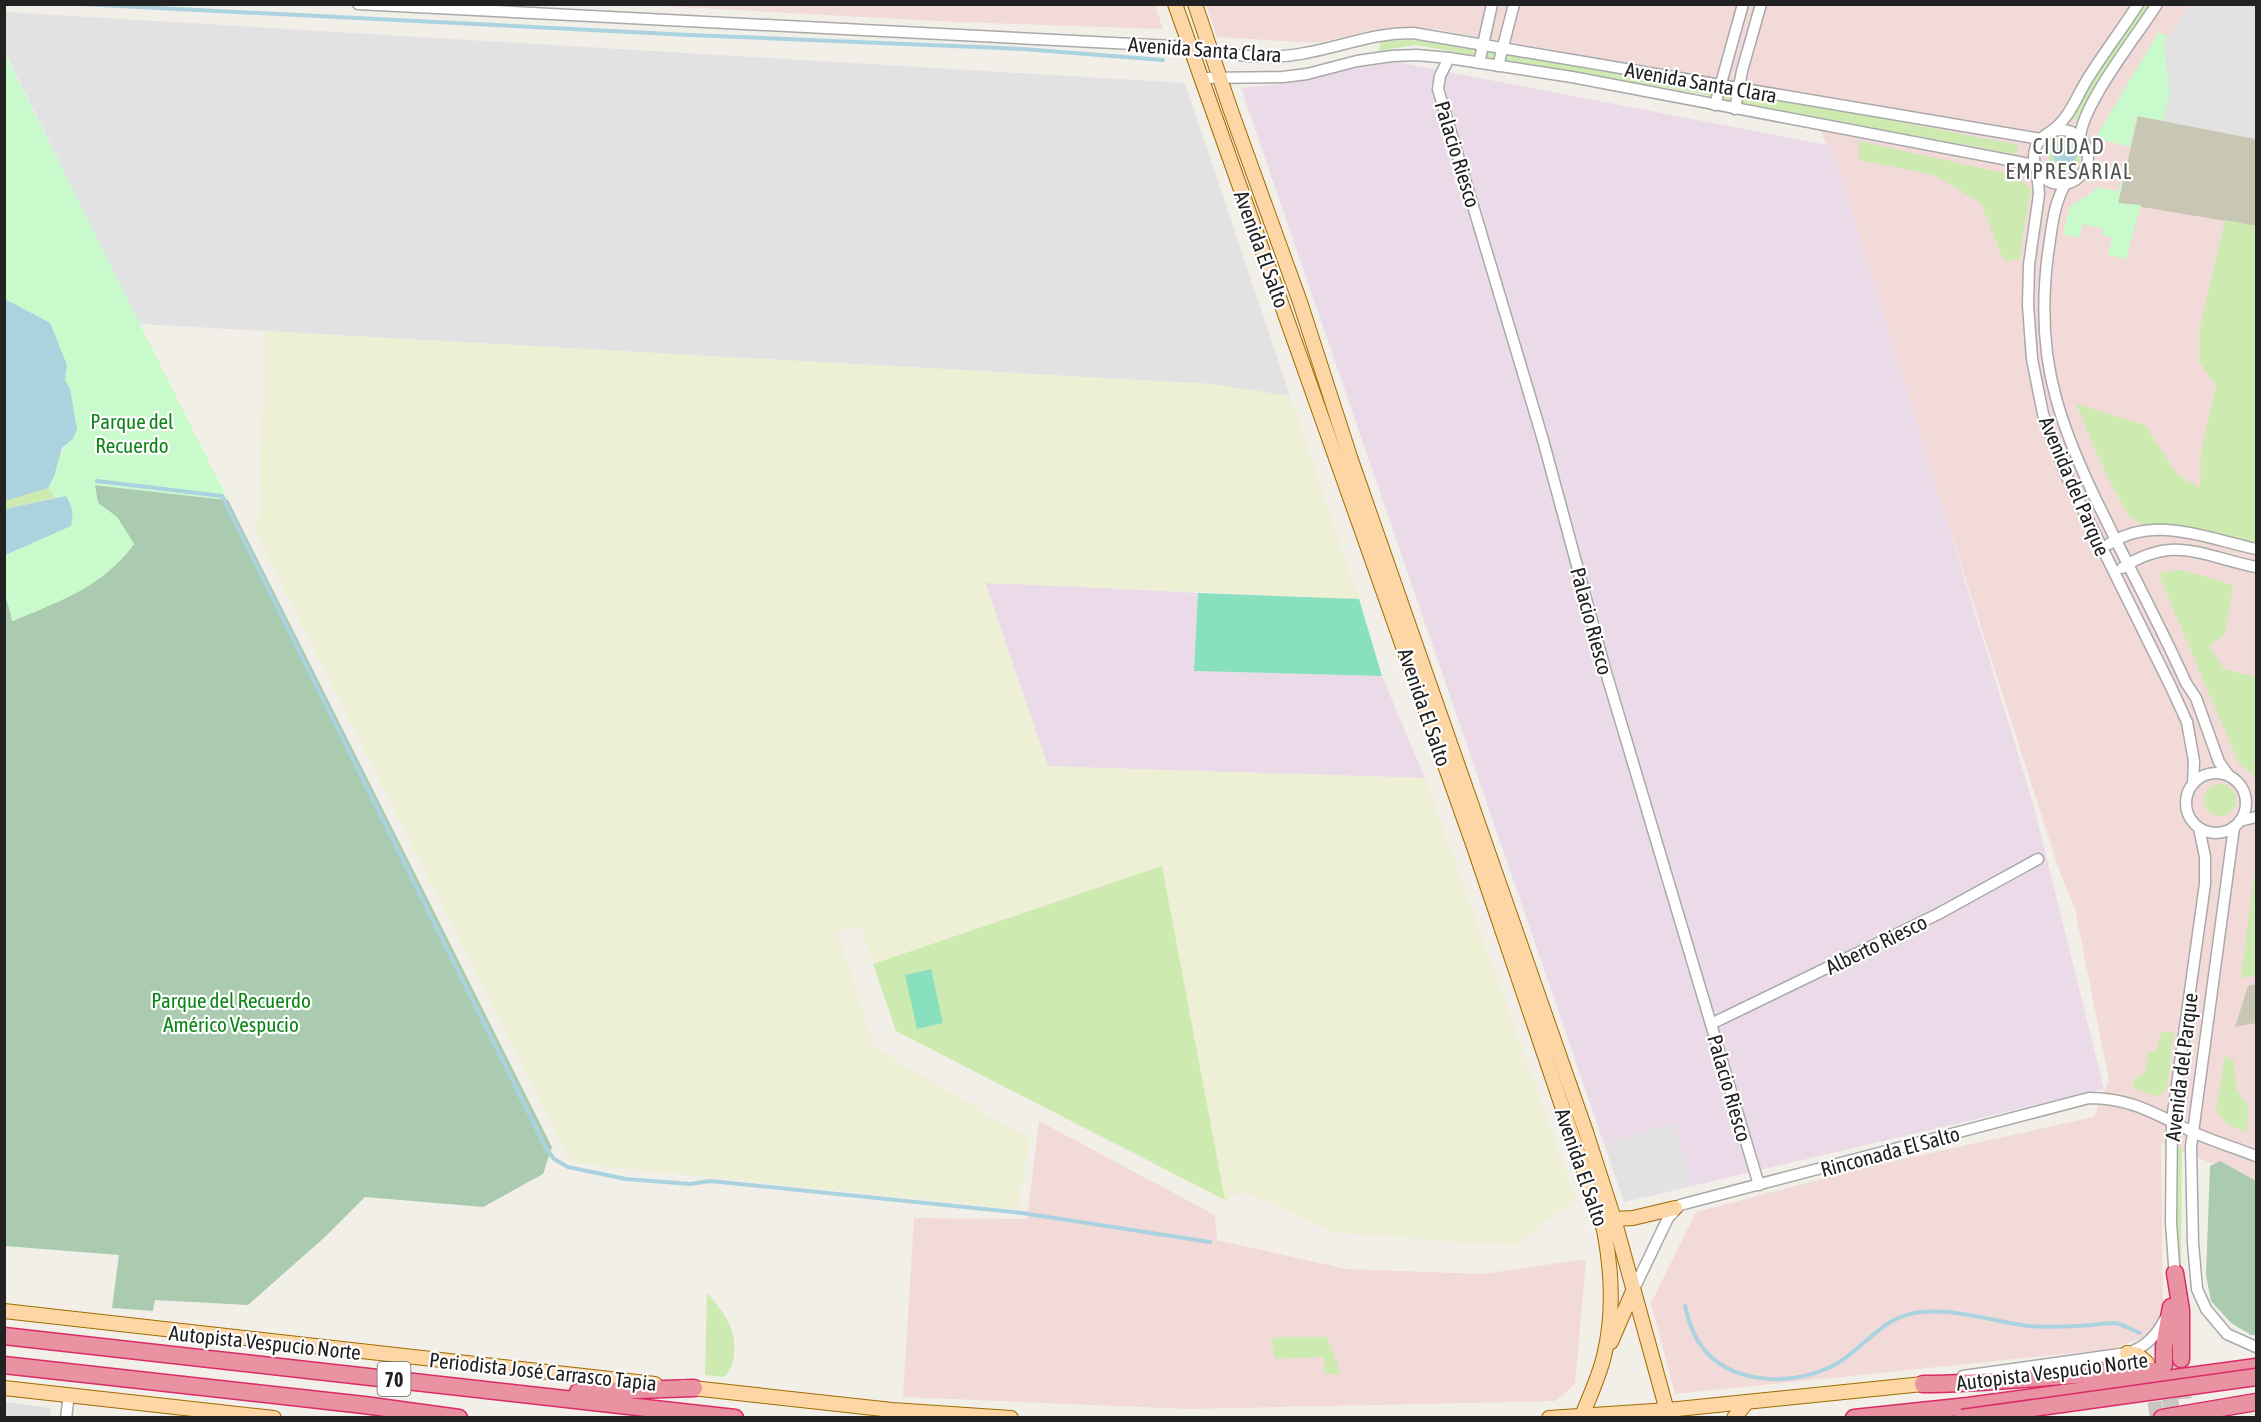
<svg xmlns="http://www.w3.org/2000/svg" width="2261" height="1422" font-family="'Asap Condensed',sans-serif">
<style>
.residential{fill:#e0dfdf}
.commercial{fill:#f2dad9}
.industrial{fill:#ebdbe8}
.construction{fill:#c7c7b4}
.farmland{fill:#eef0d5}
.grass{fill:#cdebb0}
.cemetery{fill:#aacbaf}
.park{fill:#c8facc}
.pitch{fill:#88e0be}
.parking{fill:#e2e2e2}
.water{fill:#aad3df}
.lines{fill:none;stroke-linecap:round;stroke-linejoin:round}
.stream{stroke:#aad3df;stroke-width:4}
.major-tunnel{stroke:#c8c6c1;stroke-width:14;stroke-dasharray:14 7;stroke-linecap:butt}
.highway-tunnel{stroke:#c8c6c1;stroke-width:16;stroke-dasharray:16 8;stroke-linecap:butt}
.minor-casing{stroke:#a9a9a9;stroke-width:13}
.major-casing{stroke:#a06b00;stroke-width:16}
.highway-casing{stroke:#dc2a67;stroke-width:19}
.minor{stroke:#fff;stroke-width:10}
.major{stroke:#fcd6a4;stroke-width:14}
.highway{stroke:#e892a2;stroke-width:16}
.highway-bridge-casing{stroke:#dc2a67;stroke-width:19;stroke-linecap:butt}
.highway-bridge{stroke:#e892a2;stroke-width:16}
.labels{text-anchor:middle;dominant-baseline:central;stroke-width:4.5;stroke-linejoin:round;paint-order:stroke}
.shield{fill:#fff;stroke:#646464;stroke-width:1.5}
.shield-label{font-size:20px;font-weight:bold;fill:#222}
.street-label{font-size:21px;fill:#222;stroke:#fff}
.park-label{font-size:21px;fill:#0c8416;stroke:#fff}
.neighbourhood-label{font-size:22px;letter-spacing:1.5px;fill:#555;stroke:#fff}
</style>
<rect width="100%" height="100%" fill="#f2efe9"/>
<polygon class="residential" points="5,1402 51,1408 50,1417 5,1417"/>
<g class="commercial">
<polygon points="645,5 1155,5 1163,29 956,22"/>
<polygon points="1206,5 2256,5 2256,1181 2161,1143 2163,1309 2155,1328 2144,1337 2113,1349 1675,1394 1651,1303 1696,1212 1871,1166 2094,1117 2109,1080 2075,909 2060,873 1810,95 1434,29 1397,27 1372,30 1317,43 1217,37"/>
<polygon points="1039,1121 1215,1215 1217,1240 1346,1269 1484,1274 1586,1259 1575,1384 1555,1401 1188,1409 903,1397 914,1218 1027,1219"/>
</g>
<g class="industrial">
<polygon points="1397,62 1832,146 2033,803 2104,1089 1624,1202 1241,88 1290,83 1348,69"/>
<polygon points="985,582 1198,593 1194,671 1382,676 1425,778 1048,767"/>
</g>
<g class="construction">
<polygon points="2138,116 2256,139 2256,226 2118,203"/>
<polygon points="2256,984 2256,1023 2235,1027 2248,986"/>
</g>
<polygon class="farmland" points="266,331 1213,384 1290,396 1359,599 985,583 1048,766 1425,778 1576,1199 1515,1246 1336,1233 1243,1191 1225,1200 1162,867 873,964 861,927 837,931 874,1047 1030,1139 1017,1209 571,1163 257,536"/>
<g class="grass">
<polygon points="2143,5 2150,5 2102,74 2079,119 2072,119 2097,72"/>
<polygon points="1403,40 1428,41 1858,114 2019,145 2016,154 1745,105 1702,94 1415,45 1379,51 1380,41"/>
<circle cx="2065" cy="153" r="17"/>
<polygon points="1859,141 2017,176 2031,189 2019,260 2004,261 1981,203 1934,175 1859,160"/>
<polygon points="2225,220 2256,226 2256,545 2197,529 2170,526 2149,527 2129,517 2106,474 2076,404 2145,425 2177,474 2200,488 2201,452 2216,386 2199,361 2200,328"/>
<polygon points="48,488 56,498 5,509 4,501"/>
<polygon points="2182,570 2233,585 2225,635 2209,646 2224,669 2256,677 2256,777 2239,764 2158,573"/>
<circle cx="2220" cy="800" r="16"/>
<polygon points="2256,859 2256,975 2241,978"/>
<polygon points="1162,866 1225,1200 896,1031 873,964"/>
<path d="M2174,1032L2167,1089L2157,1097L2132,1087L2135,1078C2151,1073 2145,1063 2149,1051H2157L2160,1033Z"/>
<polygon points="2225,1056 2234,1060 2237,1090 2248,1107 2247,1132 2228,1125 2216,1111"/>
<polygon points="2178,1146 2182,1147 2181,1277 2177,1241"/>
<path d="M707,1292C724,1314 737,1327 734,1356C733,1364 730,1372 724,1377L705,1375Z"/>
<polygon points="1276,1337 1327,1337 1341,1374 1325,1374 1324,1357 1278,1359 1274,1357 1272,1340"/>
</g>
<g class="cemetery">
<path d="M94,485L228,500L552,1147L543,1174L483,1207L365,1197L325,1237L248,1305L155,1300L153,1311L112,1308L119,1255L5,1246L4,591L13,621C59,601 103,587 134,544L117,517L98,503Z"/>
<polygon points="2220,1161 2256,1181 2256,1335 2251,1335 2231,1323 2211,1301 2206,1275 2210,1166"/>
</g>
<g class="park">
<polygon points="2159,32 2168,36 2164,44 2170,96 2163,121 2137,116 2118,203 2141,205 2126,259 2108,255 2112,238 2102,235 2103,229 2083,224 2079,238 2063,234 2070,206 2090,194 2096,187 2118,191 2130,147 2099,139 2098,133"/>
<path d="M4,53L228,500L95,485L98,503L117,517L134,544C102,587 60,601 12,621L5,591V555L71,525C73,514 72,506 66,496L56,498L48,488C58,469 56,453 73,439L70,389L65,380L67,365L50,324L5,299Z"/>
</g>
<g class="pitch">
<polygon points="1198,593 1359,599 1382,676 1194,671"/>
<polygon points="931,969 943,1023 917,1029 905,975"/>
</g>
<g class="parking">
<polygon points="2190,5 2256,5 2256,139 2163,121 2170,96 2164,44"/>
<polygon points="5,12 1185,83 1290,396 1213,384 140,324 5,53"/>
<polygon points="1673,1124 1692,1185 1624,1202 1605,1144"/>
</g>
<g class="water">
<circle cx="2065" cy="153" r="12"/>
<polygon points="5,299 50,323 67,365 65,380 70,389 77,429 73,439 62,448 54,476 48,488 5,501"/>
<path d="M66,496C72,506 74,514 71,526L5,555V509Z"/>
</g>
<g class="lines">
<g class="stream">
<polyline points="80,4 690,35 1023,49 1163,60"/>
<polyline points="97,481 222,496 546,1148 554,1159 568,1167 626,1179 690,1184 710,1181 1022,1213 1210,1242"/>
<path d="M1685,1306C1688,1320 1693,1335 1702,1347C1730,1384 1789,1386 1828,1368C1860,1354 1880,1318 1915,1313C1954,1307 1990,1321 2028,1326C2049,1328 2071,1326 2092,1325C2099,1324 2107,1323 2115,1323C2123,1324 2132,1330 2140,1333"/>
</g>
<polyline class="major-tunnel" points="2151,1381 2157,1418"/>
<g class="highway-tunnel">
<polyline points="2181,1359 2184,1403 2189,1418"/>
<polyline points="2166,1375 2173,1418"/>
</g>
<g class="minor-casing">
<g id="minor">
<path d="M358,4L1191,47C1228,55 1268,61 1305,53C1345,46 1371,33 1413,33L2041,139"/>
<polyline points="1449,58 1440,76 1438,89 1543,440 1605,669 1759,1185"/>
<polyline points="1479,63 1492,4"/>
<polyline points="1498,66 1514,4"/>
<polyline points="1202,78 1283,77 1307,74 1357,61 1392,56 1417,55 1449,58 1572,77 2035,165"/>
<polyline points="1715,105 1743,4"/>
<polyline points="1735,109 1742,71 1761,4"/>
<circle cx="2061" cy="157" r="27"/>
<path d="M2050,132C2071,118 2077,94 2090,75C2105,51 2123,28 2138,4"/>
<path d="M2080,138C2082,104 2137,36 2157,4"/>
<polyline points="2037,170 2039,194 2029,265 2028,305 2032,359 2043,414 2065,473 2170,685 2187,722 2194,761 2193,784"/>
<path d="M2066,183C2053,204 2052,229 2048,253C2042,300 2043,352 2056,398C2067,439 2085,478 2104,516C2131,572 2161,627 2186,683L2196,698L2219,762L2229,776"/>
<path d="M2109,544C2155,514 2209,539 2256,549"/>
<path d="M2122,568C2174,534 2202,556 2256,567"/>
<circle cx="2216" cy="803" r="30"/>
<polyline points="2240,821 2256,817"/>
<polyline points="2234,827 2191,1147 2193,1243 2197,1289 2206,1309 2227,1334 2256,1347"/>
<polyline points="1711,1024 1938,914 2038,859"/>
<polyline points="2175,1278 2171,1223 2172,1120 2205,884 2205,857 2199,828"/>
<path d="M1633,1291L1668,1218L1680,1205L2089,1098C2132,1098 2157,1115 2195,1133C2215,1142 2236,1148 2256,1156"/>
<path d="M1963,1376L2127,1353C2145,1348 2157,1335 2165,1319"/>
<polyline points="66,1418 69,1394"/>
</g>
</g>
<g class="major-casing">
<g id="major">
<path d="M1175,4L1474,847L1604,1230C1612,1271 1614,1315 1604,1356C1599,1377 1589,1398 1581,1418"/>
<polyline points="1195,4 1231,111 1300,302 1351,460 1586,1132 1614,1219 1669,1418"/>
<polyline points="1614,1219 1633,1218 1675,1208"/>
<polyline points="4,1311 655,1384"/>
<polyline points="1611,1342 1633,1291"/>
<polyline points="2127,1353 2138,1355 2147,1363"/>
<polyline points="683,1387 892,1410 1011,1418"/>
<polyline points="4,1388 274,1418"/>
<polyline points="1549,1418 1668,1410 1923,1384"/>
<polyline points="1734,1418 1747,1402"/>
</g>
</g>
<g class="highway-casing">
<g id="highway">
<polyline points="2175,1273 2181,1310 2181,1359"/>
<polyline points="4,1336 735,1418"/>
<polyline points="4,1365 364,1405 459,1418"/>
<polyline points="2164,1365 2164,1347 2171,1307"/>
<path d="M1923,1384C2000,1384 2077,1372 2154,1371"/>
<polyline points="578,1392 694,1388"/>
<polyline points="1854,1418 1968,1406 2256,1367"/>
<polyline points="2162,1418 2256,1402"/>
</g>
</g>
<use href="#minor" class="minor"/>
<use href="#major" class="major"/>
<use href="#highway" class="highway"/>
<g class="highway-bridge-casing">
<polyline id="highway-bridge" points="1962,1418 2256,1377"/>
</g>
<use href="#highway-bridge" class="highway-bridge"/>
</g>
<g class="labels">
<rect class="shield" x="377.5" y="1362" width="33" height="34" rx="4.5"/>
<g class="shield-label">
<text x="394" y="1379">70</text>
</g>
<g class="street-label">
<text transform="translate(1205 49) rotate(4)">Avenida Santa Clara</text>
<text transform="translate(1701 82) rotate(10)">Avenida Santa Clara</text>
<text transform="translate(1458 154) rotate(73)">Palacio Riesco</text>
<text transform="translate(1262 249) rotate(70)">Avenida El Salto</text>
<text transform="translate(2075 486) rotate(67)">Avenida del Parque</text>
<text transform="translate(1592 621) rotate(75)">Palacio Riesco</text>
<text transform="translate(1425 707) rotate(71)">Avenida El Salto</text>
<text transform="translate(1876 944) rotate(-26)">Alberto Riesco</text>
<text transform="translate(2181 1067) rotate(-83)">Avenida del Parque</text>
<text transform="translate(1730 1088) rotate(74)">Palacio Riesco</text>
<text transform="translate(1890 1151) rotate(-15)">Rinconada El Salto</text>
<text transform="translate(1582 1167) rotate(71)">Avenida El Salto</text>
<text transform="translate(265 1342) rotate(6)">Autopista Vespucio Norte</text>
<text transform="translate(543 1371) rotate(6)">Periodista José Carrasco Tapia</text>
<text transform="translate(2052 1371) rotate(-7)">Autopista Vespucio Norte</text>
</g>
<g class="park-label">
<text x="132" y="421">Parque del<tspan x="132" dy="24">Recuerdo</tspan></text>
<text x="231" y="1000">Parque del Recuerdo<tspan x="231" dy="24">Américo Vespucio</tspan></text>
</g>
<g class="neighbourhood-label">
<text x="2069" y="146">CIUDAD<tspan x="2069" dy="25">EMPRESARIAL</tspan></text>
</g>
</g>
<rect width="2261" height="1422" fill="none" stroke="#222222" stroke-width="12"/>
</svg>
